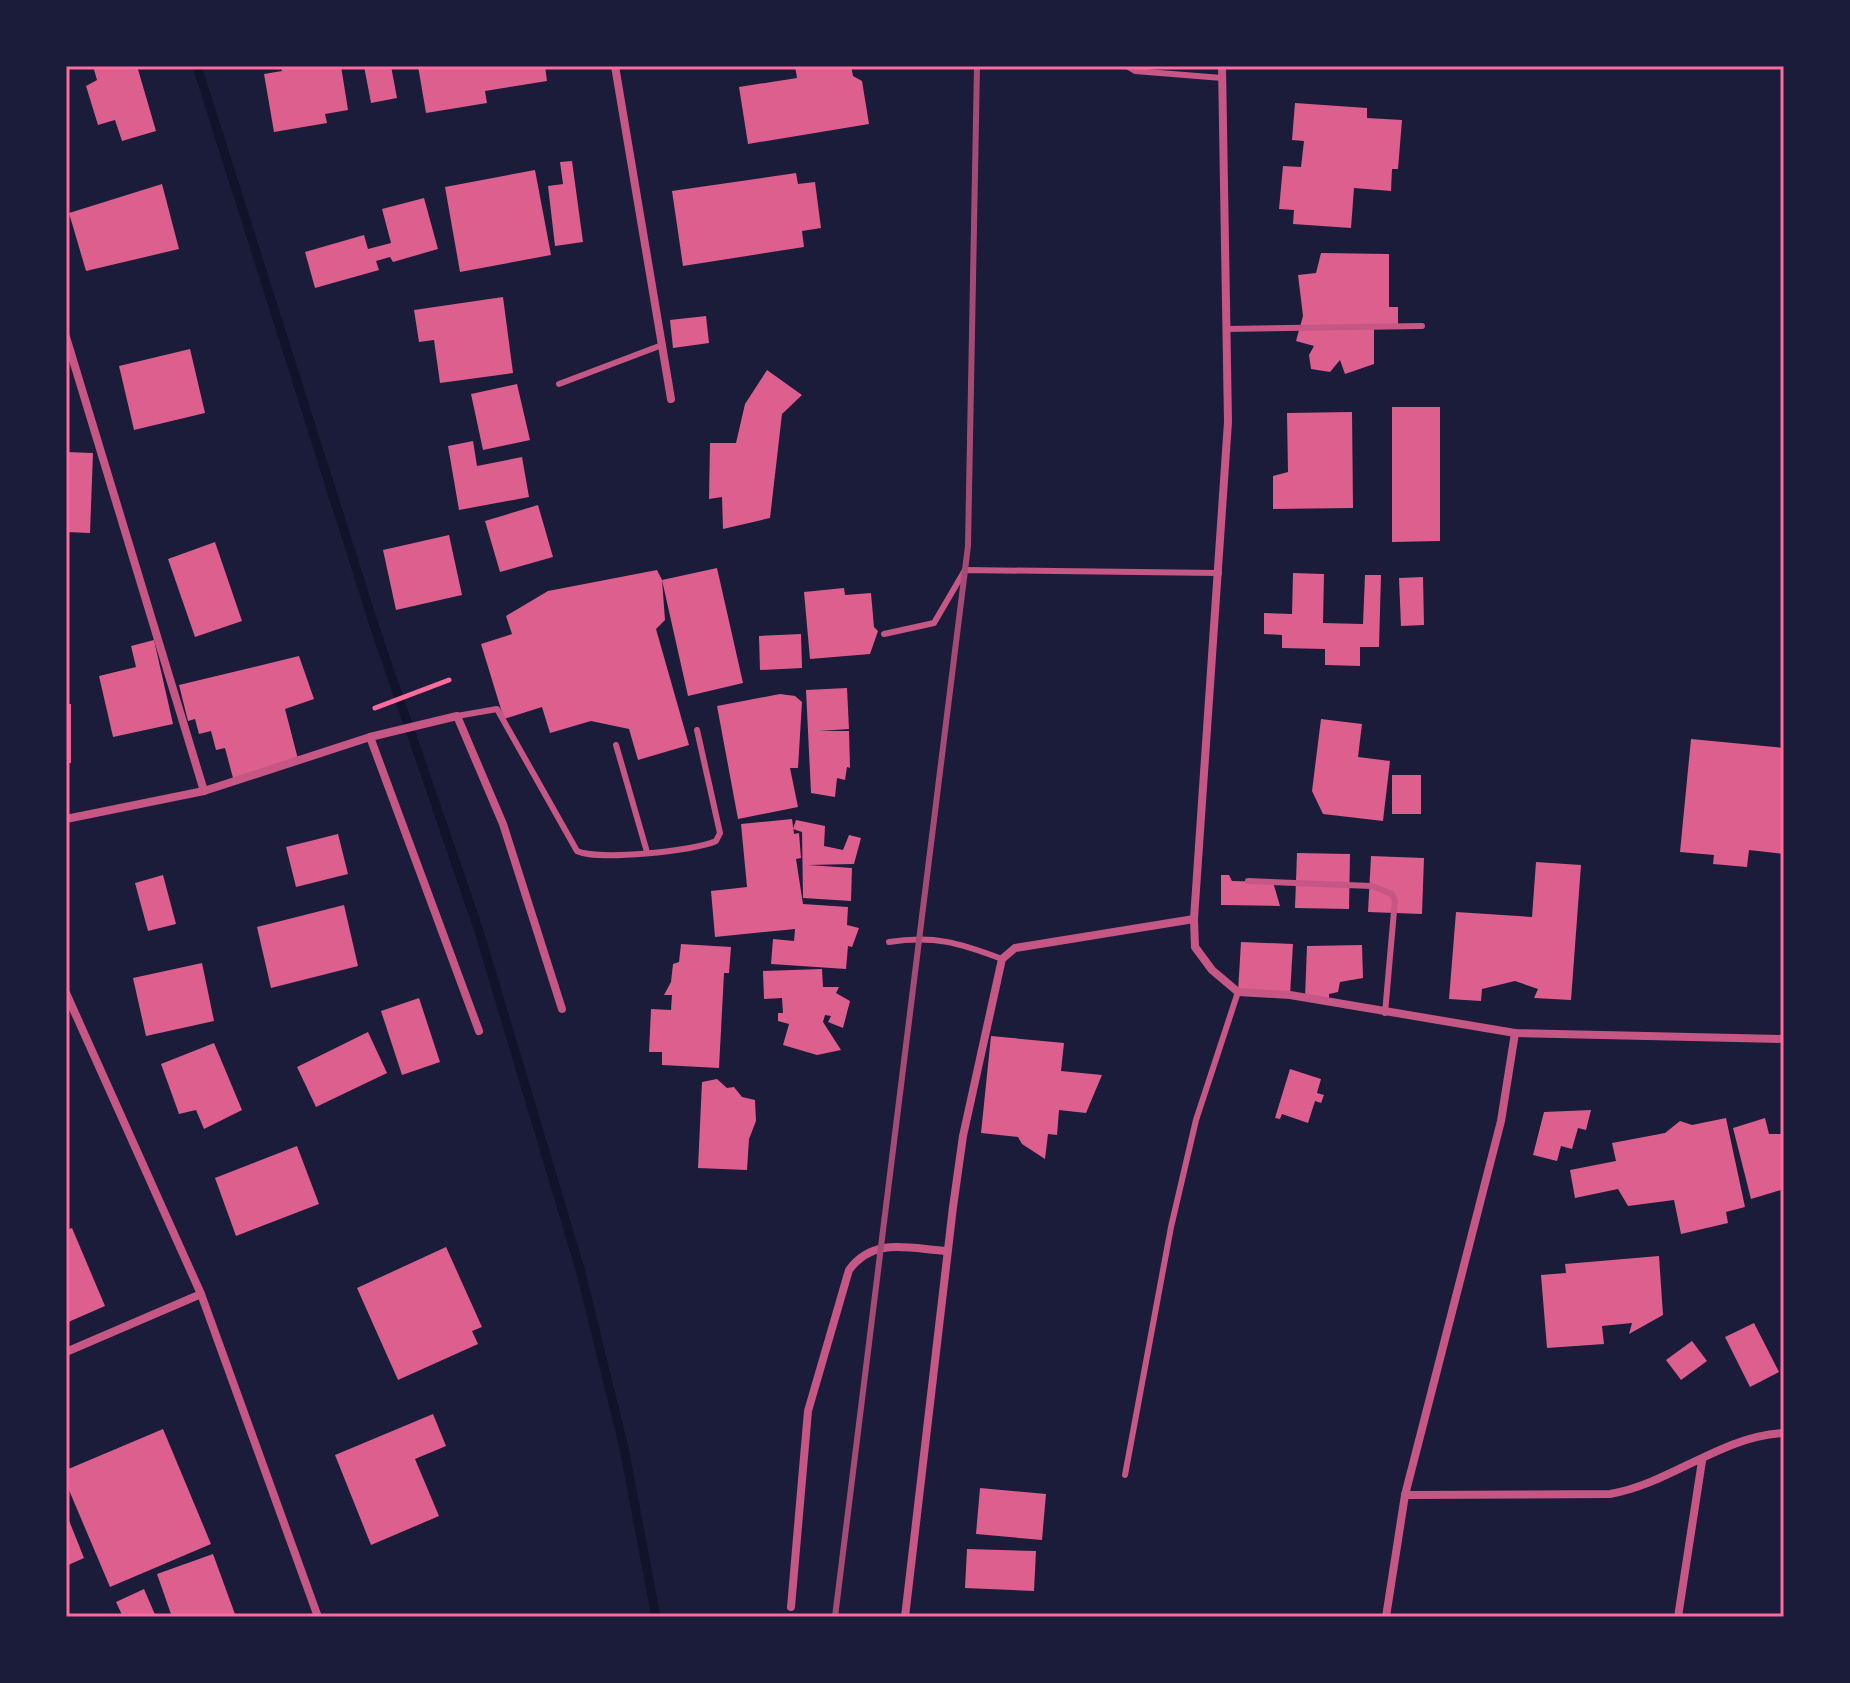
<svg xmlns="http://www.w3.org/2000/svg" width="1850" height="1683" font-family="Rubik,sans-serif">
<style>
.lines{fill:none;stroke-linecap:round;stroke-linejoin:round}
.stream{stroke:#12122b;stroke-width:9}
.building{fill:#dd5f8e}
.path{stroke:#ff6b9d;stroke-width:5}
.service{stroke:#c65784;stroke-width:6}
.minor{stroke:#c65784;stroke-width:8}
.rail{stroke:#a44b75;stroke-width:6}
.neatline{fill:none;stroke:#ff6b9d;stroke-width:3}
</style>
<rect width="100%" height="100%" fill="#1b1b3a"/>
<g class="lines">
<polyline class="stream" points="197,66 375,628 479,931 580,1269 624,1448 656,1617"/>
</g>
<g class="building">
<polygon points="93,66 137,66 156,131 122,141 115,120 98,125 86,86 97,80"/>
<polygon points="281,66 341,66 348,110 325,114 327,123 274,132 264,74 282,71"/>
<polygon points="364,66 391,66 397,98 371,103"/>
<polygon points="418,66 545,66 547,81 485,91 487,103 426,113"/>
<polygon points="795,66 851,66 853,76 862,81 869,124 748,144 739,87 797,78"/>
<polygon points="1295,103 1367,108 1367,118 1402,120 1398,169 1392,169 1391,191 1354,188 1351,228 1293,224 1294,210 1279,209 1283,166 1301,167 1304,141 1292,140"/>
<polygon points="572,161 583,242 555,246 548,186 563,184 560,162"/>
<polygon points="535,170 551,255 460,272 445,187"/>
<polygon points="796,173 798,184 815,182 821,228 802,231 804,247 683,266 672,191"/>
<polygon points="162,184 179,249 86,271 69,213"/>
<polygon points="424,198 438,249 393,262 390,257 376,261 379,270 315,288 305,252 364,235 368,249 391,243 382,209"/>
<polygon points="1321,253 1389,254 1389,307 1398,307 1398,325 1374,325 1374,364 1345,374 1340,360 1330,372 1311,369 1309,355 1314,346 1296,341 1303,316 1298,275 1316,273"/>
<polygon points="503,297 513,373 440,383 434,340 419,342 414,310"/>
<polygon points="706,316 709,343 673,348 670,320"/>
<polygon points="190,349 205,413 134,430 119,366"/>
<polygon points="767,370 802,395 782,414 770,518 723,529 722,497 709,499 710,443 736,443 745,404"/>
<polygon points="517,384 530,440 483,450 471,394"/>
<polygon points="1392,407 1440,407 1440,541 1392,542"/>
<polygon points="1352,412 1353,508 1273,509 1273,476 1288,472 1287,413"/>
<polygon points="473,441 477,466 522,457 529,497 459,510 448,446"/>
<polygon points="66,452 93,453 90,533 66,532"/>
<polygon points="538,505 553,557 500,572 485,521"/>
<polygon points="449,535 462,595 396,610 383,550"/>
<polygon points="215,542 242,621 195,637 168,559"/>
<polygon points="717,568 743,683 688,696 662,580 665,620 656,629 689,745 638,760 629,729 591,721 550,733 542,707 504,719 481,644 512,634 506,616 548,591 657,570 662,580"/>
<polygon points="1293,573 1324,574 1323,623 1363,624 1365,575 1381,575 1379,647 1360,647 1360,666 1325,665 1325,649 1282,648 1282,635 1264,634 1264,613 1292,614"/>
<polygon points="1423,577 1424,625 1401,626 1399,578"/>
<polygon points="844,588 845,595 871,593 874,627 878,631 870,654 810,659 804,592"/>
<polygon points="801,634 802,668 760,670 759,636"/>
<polygon points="154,640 173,724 113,737 99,676 136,667 131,646"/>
<polygon points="299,656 314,699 285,709 298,759 233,778 225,748 216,750 211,731 199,734 195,719 188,721 179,685"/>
<polygon points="847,688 849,729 819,731 849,731 850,768 847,767 845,780 837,778 835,797 811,793 806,690"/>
<polygon points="780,694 795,696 802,702 798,768 790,768 798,807 738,819 717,706"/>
<rect x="66" y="704" width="5" height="59"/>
<polygon points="1321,719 1362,724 1358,757 1390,761 1383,821 1323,814 1312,791"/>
<polygon points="1691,739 1784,748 1784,854 1749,850 1747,867 1713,864 1714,855 1680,852"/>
<rect x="1392" y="775" width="29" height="39"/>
<polygon points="792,819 794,834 799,833 801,858 796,859 803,904 848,907 847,925 859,928 852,947 848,946 846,969 771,964 773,939 794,941 795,929 715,937 711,891 747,887 741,824"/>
<polygon points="796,820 825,826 824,846 843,850 849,835 861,838 854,864 808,865 852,868 851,901 803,898 802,832 793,829"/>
<polygon points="338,834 348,874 296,887 286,847"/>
<polygon points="1297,853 1350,854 1349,909 1295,908"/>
<polygon points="1371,856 1424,858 1422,914 1368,912"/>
<polygon points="1536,862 1581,865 1571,1000 1534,998 1538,989 1515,981 1482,989 1481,1001 1449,999 1456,912 1532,917"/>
<polygon points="163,875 176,924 148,931 135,883"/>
<polygon points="1221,875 1229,875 1232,881 1273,882 1280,906 1221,905"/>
<polygon points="344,905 358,966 271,988 257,927"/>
<polygon points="1241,942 1293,944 1290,995 1238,992"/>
<polygon points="681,944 731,947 729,973 724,973 719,1068 662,1065 662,1052 649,1052 651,1009 671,1010 672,995 664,995 671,982 673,964 679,962"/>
<polygon points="1362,945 1363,978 1340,982 1338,992 1329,994 1329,1002 1305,998 1307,946"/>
<polygon points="202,963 214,1021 146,1036 133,978"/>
<polygon points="822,969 823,987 839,987 836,993 850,1001 843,1028 828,1022 831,1016 825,1015 823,1022 841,1050 817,1055 783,1045 789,1024 778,1021 778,1013 783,1013 782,998 764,999 763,971"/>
<polygon points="419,998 440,1062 402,1075 381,1011"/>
<polygon points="368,1032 387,1073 316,1107 297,1067"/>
<polygon points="991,1036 1064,1043 1061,1071 1102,1075 1086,1113 1059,1110 1057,1135 1048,1134 1045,1159 1022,1144 1018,1137 981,1133"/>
<polygon points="214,1043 242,1110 204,1129 196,1110 179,1114 161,1064"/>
<polygon points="1290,1069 1321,1079 1317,1093 1324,1095 1321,1103 1315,1101 1308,1123 1282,1114 1280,1119 1275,1118"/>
<polygon points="717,1079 727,1088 734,1087 742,1097 755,1100 756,1121 749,1139 747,1170 698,1168 702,1082"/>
<polygon points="1591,1110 1586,1130 1578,1128 1572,1149 1561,1146 1557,1161 1533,1155 1544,1112"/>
<polygon points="1726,1118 1745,1207 1726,1212 1728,1223 1681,1234 1674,1200 1628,1206 1618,1189 1575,1198 1570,1170 1616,1161 1612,1143 1665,1133 1680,1121 1692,1125"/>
<polygon points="1765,1118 1769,1134 1784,1134 1784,1197 1781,1190 1751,1199 1733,1128"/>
<polygon points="297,1146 319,1204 236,1236 215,1178"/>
<polygon points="72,1228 105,1306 66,1323 66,1230"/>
<polygon points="446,1247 482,1327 472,1331 478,1344 398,1380 357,1288"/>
<polygon points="1659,1256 1663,1315 1629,1334 1632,1323 1602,1326 1604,1344 1547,1348 1541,1275 1566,1273 1565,1264"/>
<polygon points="1754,1323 1779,1372 1750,1387 1725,1337"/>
<polygon points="1692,1341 1707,1361 1681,1380 1666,1360"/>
<polygon points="433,1414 446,1446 415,1459 439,1516 371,1545 335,1455"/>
<polygon points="163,1429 211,1544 110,1587 66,1483 66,1470"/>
<polygon points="980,1488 1046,1494 1042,1540 976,1534"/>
<polygon points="66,1513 84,1558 66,1566"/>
<polygon points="967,1549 1036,1551 1034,1591 965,1588"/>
<polygon points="213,1554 236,1617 172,1617 157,1574"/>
<polygon points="144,1589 156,1617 123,1617 116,1602"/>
</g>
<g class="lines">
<polyline class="path" points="375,708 449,680"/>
<g class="service">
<polyline points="1127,66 1135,71 1222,78"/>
<polyline points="1226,329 1422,326"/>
<polyline points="559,384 662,345"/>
<polyline points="884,634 934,623 965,570 1219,573"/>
<path d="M457,716L497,709L577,851C597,861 695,851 716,841L720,833L697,730"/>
<polyline points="616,745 647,852"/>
<polyline points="1248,881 1372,886 1392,894 1395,900 1385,1013"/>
<path d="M889,942C934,935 960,943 1002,959"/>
<polyline points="1125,1475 1171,1227 1196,1120 1238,992"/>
</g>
<g class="minor">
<polyline points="615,66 671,399"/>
<polyline points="1222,66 1228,422 1194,919 1195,947 1212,970 1238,992 1290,995 1515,1033 1784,1039"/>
<polyline points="66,337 204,791"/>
<polyline points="370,737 479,1031"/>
<polyline points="66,819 204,791 370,737 457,716 503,824 562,1009"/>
<polyline points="66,993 201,1294 318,1617"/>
<polyline points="66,1352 201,1294"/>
<path d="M1405,1495L1610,1494C1672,1483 1721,1436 1784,1433"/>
<path d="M791,1607L808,1411L849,1270C874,1236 910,1249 947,1251"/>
<polyline points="905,1617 953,1207 963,1136 1002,959 1015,948 1194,919"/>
<polyline points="1386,1617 1405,1495 1501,1121 1515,1033"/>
<polyline points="1678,1617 1702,1461"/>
</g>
<polyline class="rail" points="835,1617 968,546 977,66"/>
</g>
<rect width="1850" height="1683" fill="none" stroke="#1b1b3a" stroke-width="136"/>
<rect x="68" y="68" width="1714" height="1547" class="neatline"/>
</svg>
